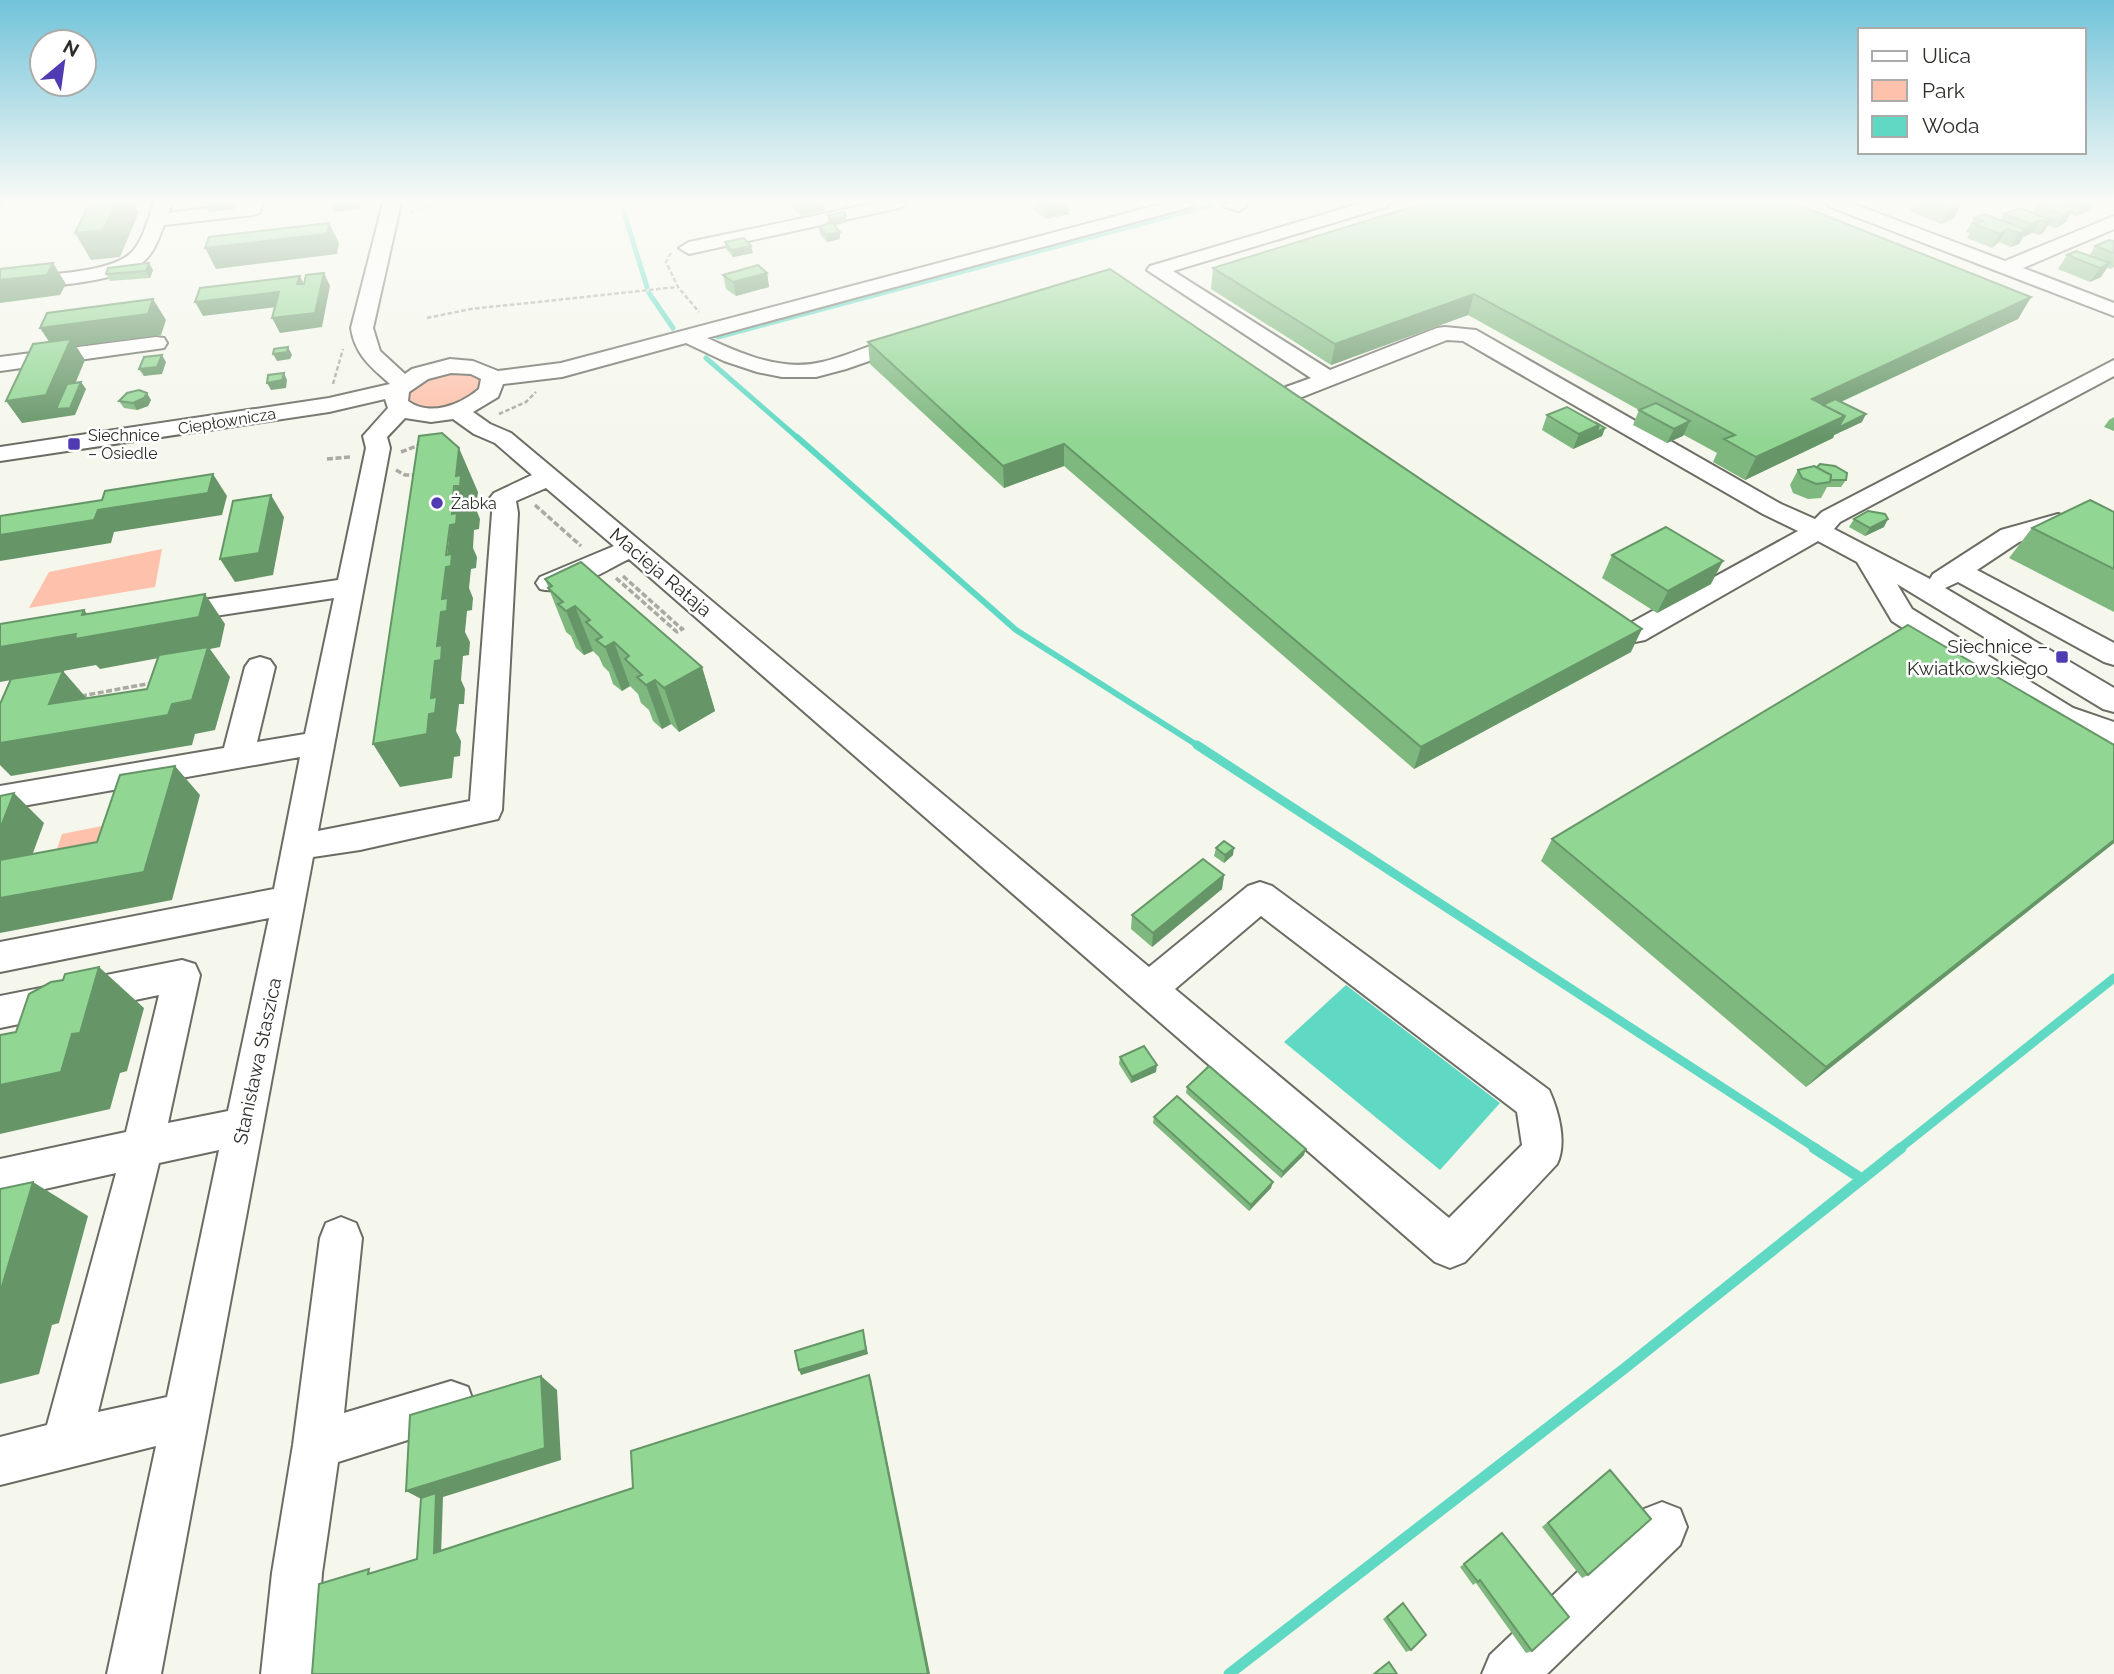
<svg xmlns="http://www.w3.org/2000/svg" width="2114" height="1674" font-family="Raleway,sans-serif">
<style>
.green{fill:#fec1ab}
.water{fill:#5fd9c4}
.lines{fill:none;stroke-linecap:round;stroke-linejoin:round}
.stream-far3{stroke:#5fd9c4;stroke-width:5}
.stream-far2{stroke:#5fd9c4;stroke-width:6}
.stream-far1{stroke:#5fd9c4;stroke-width:9}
.stream{stroke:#5fd9c4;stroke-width:11}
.minor-casing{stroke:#6b6c63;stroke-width:4}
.path-far1{stroke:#a9aaa2;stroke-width:2.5;stroke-dasharray:4.5 2.5;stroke-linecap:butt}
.path{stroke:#a9aaa2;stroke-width:3.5;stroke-dasharray:6 2.5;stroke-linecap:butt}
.minor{fill:#fff;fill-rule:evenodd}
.wall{fill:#7eb87f}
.shaded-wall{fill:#669668;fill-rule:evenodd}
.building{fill:#92d694;stroke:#669668;stroke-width:2}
.poi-dot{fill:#513bb3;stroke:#fff;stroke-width:2.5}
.labels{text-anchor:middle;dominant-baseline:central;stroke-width:5;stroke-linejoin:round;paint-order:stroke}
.far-street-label{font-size:16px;fill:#2d2d29;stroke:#fff}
.far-poi-label{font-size:16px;fill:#2d2d29;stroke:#fff;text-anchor:start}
.street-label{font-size:19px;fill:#2d2d29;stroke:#fff}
.poi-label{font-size:19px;fill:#2d2d29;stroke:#fff;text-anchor:end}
</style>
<rect width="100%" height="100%" fill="#f5f6ec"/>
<g class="green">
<path d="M469,372L479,377L482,388C465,403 428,420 409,398L412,386L438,374Z"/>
<polygon points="162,549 155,587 29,608 49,572"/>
<polygon points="107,825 100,852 53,861 62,834"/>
</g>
<polygon class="water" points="1346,985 1500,1103 1440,1170 1284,1042"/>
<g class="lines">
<g class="stream-far3">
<polyline points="621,203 647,287"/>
<polyline points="649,293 673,328"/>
<polyline points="718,337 1211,205"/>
<polyline points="706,358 799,439"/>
</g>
<polyline class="stream-far2" points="797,437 1016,630 1200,747"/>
<g class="stream-far1">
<polyline points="1197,745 1817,1149"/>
<polyline points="1899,1149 2114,978"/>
</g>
<g class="stream">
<polyline points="1814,1148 1862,1179"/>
<polyline points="1229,1674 1625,1368 1901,1148"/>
</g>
<g class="minor-casing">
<g id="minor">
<path d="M154,203H172L168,213L246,203H264L259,213L253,215L164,225C159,238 154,253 143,262C118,284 35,287 0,290V278C32,275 110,275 132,252C144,239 148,218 154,203Z"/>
<path d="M383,203H401L373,328L380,351L405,374L412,369L450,359L473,361L498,371L561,363L1165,203H1193L1190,207L707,338C742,354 782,372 822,362C852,355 880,340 910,333L918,334L921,339L918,344L846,369L816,377H782L757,372L724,361L686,343L562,377L503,384L498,397L473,412L490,424L511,433L1149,967L1248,886L1260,882L1272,886L1549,1090C1559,1112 1567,1143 1557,1164L1465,1262L1450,1268L1435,1262L629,559C604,571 568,596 540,589L536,583L540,577L614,546L546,488L516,501L518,513L502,810L498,819L360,850L313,857L161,1674H107L156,1446L0,1485V1437L47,1425L116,1173L0,1199V1159L126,1132L159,995L0,1028V996L182,960L195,964L200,975L168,1123L228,1111L269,918L0,972V942L274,889L300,757L0,810V786L224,748L245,667L250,660L260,657L270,660L275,667L257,742L305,734L334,598L169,623L159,620L155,614L159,608L169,605L338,580L366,448L363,436L388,408L385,399L329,412L0,461V447L329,398L390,384C371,367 355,355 351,328ZM451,373L471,374L481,379L479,389C460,405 430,417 408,401L409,392L428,379ZM405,418L431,422L453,419L474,434L495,443L532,475L494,493L490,498L492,513L470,801L318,831L390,448L387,437ZM1261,916L1517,1112L1522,1145L1449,1218L1175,989ZM219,1150L167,1397L98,1412L159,1163Z"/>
<polygon points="875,203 908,203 899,208 689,254 679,248 689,242"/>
<polygon points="1222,203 1245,203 1247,206 1238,211 1225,207"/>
<polygon points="1362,203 1389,203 1386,207 1173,271 1330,370 1437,328 1445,327 1476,330 1781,504 1815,519 1822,512 2114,360 2114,376 1840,522 1834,529 1930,579 1933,574 2001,530 2058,514 2067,517 2071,522 2067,527 2019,542 1977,570 2114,643 2114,665 2104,662 1958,582 1945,588 2114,688 2114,712 2103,709 1897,584 1912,609 2073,708 2114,722 2114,744 2051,724 1892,621 1857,562 1818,541 1645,640 1635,642 1625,640 1621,633 1625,626 1798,531 1763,514 1463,341 1447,340 1302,397 1286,397 1283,392 1286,387 1311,378 1147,270 1150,266"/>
<polygon points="1827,203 1851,203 2005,261 2114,216 2114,229 2023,268 2114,303 2114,316 1830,207"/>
<polygon points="156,337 164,338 167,343 164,348 0,371 0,357"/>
<polygon points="341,1217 356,1223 362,1238 344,1413 451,1381 468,1387 474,1404 468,1421 338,1462 322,1573 315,1674 261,1674 272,1573 293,1445 320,1238 326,1223"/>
<polygon points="1662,1502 1680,1509 1687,1527 1680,1545 1547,1674 1482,1674 1490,1655 1644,1509"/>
</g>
</g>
<g class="path-far1">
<polyline points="410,212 439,203"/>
<polyline points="671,253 666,262 678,287 699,312"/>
<polyline points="427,318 471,309 678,287"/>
<polyline points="333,384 343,349"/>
<polyline points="499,414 526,402 536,392"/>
</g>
<g class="path">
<polyline points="401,452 422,444"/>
<polyline points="327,459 351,457"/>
<polyline points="396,470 405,475 415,475"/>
<polyline points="535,505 581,546"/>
<polyline points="623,576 682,629"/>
<polyline points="616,578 677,632 684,628"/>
<polyline points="81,696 152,683"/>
</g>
<use href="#minor" class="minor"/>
</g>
<g class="wall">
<polygon points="792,203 823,203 824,204 825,211 801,216 793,208"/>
<polygon points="1034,203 1069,203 1069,214 1046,219 1034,210"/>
<polygon points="1888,203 1905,203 1897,206"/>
<polygon points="1914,203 1951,203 1960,206 1953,219 1941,224 1910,211"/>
<polygon points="2042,203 2095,203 2089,211 2076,216 2070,214 2066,222 2056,228 2048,225 2043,233 2038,235 2032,233 2023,237 2019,244 2011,247 1999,242 1992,248 1967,238 1970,233 1966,232 1974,218 2001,220 2004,214 2032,213 2037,205"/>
<polygon points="827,215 847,222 834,225 840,239 827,242 820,234 819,227 829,224"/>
<polygon points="2114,241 2114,267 2111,269 2107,268 2101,277 2090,282 2058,269 2067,255 2089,256 2095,246"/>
<polygon points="725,242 753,253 733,257 726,249"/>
<polygon points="1213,268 2031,297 2018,319 1841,402 1862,422 1834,435 1833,438 1745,480 1713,462 1717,453 1684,435 1667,443 1633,425 1639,410 1468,315 1331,365 1211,289"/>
<polygon points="153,270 150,278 110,281 106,274"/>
<polygon points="767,273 769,287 736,296 726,289 723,275"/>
<polygon points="868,342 1631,652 1414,769 1064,466 1004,488 870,364"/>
<polygon points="151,400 148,406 137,410 124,408 119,401"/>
<polygon points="1547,415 1605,428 1602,436 1573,449 1542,430"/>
<polygon points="2114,417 2114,431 2104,427 2109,420"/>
<polygon points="1798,470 1846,480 1841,487 1827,487 1821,498 1808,499 1793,493 1790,485"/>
<polygon points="2114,512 2114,612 2009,558 2032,528"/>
<polygon points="1854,519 1884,527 1865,536 1849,527"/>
<polygon points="1612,555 1711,584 1657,613 1602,578"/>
<polygon points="545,579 702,667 715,711 679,732 671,724 662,729 653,721 649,710 641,703 638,694 630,686 622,691 613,684 609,672 603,666 599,657 593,651 584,655 576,648 571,636 566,632"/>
<polygon points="1552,839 2114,843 1806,1087 1541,861"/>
<polygon points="1216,848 1233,855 1224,863 1214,856"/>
<polygon points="1224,875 1222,889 1152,947 1131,929 1132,915"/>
<polygon points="1120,1057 1156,1072 1131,1083 1119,1064"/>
<polygon points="1187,1087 1304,1155 1281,1178 1186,1093"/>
<polygon points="1154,1117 1271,1188 1249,1211 1153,1123"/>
<polygon points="1610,1470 1588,1575 1582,1578 1542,1527 1604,1474"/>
<polygon points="1502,1533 1532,1651 1526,1653 1476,1583 1473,1585 1460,1567"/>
<polygon points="1403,1603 1411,1650 1406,1652 1383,1619"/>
</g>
<g class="shaded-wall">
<polygon points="0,203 5,203 3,207 0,207"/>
<polygon points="116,203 134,203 139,212 120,257 91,260 75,233"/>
<polygon points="204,203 237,203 235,209 209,212"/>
<polygon points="330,203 361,203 360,209 334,212"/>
<polygon points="1060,203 1069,203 1069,214 1046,219 1046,206"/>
<polygon points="2085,203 2095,203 2089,211 2076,216"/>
<polygon points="824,204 825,211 801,216 800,209"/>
<polygon points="1960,206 1953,219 1941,224 1948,210"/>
<polygon points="2074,208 2066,222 2056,228 2064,215"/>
<polygon points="846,216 847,222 831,226 830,219"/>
<polygon points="2040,220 2032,233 2023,237 2019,244 2011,247 2019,233 2025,231 2030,224"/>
<polygon points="2051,220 2043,233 2038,235 2046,222"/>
<polygon points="329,223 339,243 337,254 216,269 205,248"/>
<polygon points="2007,229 1999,242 1992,248 2000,234"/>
<polygon points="840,232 840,239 827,242 826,235"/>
<polygon points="751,246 753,253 733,257 731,250"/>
<polygon points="53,263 66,284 60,295 0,303 0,280"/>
<polygon points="149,263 153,270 150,278 146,271"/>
<polygon points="2110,263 2101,277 2090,282 2100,268"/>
<polygon points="324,273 330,286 322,327 280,333 272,318"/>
<polygon points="767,273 769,287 736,296 733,282"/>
<polygon points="300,276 306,289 297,284"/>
<polygon points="279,292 286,306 203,316 195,302"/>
<polygon points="1474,294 1468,315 1331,365 1335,344"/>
<polygon points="2031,297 2018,319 1810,416 1812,399"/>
<polygon points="153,299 166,320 161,335 76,346 85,360 65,408 81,382 86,389 75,415 22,423 6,401 54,349 40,328"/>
<polygon points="288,347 292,355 290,359 277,361 273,354"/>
<polygon points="162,355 166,362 162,374 144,376 139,369"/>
<polygon points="284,373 287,380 286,388 271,390 267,383"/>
<polygon points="147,393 151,400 148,406 137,410 133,403"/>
<polygon points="1866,414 1862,422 1834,435 1833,438 1745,480 1756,457 1845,416"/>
<polygon points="1690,421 1683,436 1667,443 1674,429"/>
<polygon points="1599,425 1605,428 1602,436 1573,449 1579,434"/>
<polygon points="1064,444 1064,466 1004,488 1003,466"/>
<polygon points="459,448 478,492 476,509 480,519 479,529 474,530 473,548 477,557 476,568 471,569 469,588 473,598 472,610 467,611 465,632 470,642 469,655 463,656 461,680 465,689 464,704 459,704 457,723 456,731 461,741 460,756 454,757 452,778 400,787 373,744 431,698"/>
<polygon points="213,474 227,496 222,515 114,532 111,543 0,561 0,535 98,510"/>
<polygon points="271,495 284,517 273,575 235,582 220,559"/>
<polygon points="1888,519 1884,527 1865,536 1870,528"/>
<polygon points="1723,561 1711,584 1657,613 1668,591"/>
<path d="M205,594L225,624L220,647L210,649L230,677L215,730L195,734L192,745L11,776L0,765V743L49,704L63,671L0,682V647L82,615L84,610L104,634ZM207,649L172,704L89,701L63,671L96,665L100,669Z"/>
<polygon points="575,606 593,651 584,655 566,611"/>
<polygon points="1642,629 1631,652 1414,769 1421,747"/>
<polygon points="614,642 630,686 622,691 605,647"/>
<polygon points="702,667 715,711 679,732 664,688"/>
<polygon points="655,680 671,724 662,729 646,685"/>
<polygon points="175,766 200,795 172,900 0,933 0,898 144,872"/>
<polygon points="14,793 44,823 19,891 0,874 0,829"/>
<polygon points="2114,840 2114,843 1806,1087 1826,1067"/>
<polygon points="1234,848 1233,855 1224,863 1225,855"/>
<polygon points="1224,875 1222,889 1152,947 1153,933"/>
<polygon points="99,967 144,1008 127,1071 120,1073 110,1109 0,1134 0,1085 72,1034"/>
<polygon points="1157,1065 1156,1072 1131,1083 1132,1077"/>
<polygon points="1306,1149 1304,1155 1281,1178 1283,1172"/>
<polygon points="33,1182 88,1216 59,1323 52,1325 39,1374 0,1384 0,1294"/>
<polygon points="1273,1182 1271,1188 1249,1211 1251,1205"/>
<polygon points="863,1330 868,1354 801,1375 799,1370"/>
<polygon points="869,1375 871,1379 930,1674 928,1674"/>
<polygon points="541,1376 557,1390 561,1460 443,1497 441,1556 434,1553 427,1502 406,1491"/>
</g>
<g class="building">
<polygon points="90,203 116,203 103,230 75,233"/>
<polygon points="793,203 823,203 824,204 800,209"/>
<polygon points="1041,203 1060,203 1046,206"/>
<polygon points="1424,203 1794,203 2031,297 1812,399 1845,416 1756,457 1724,439 1735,435 1474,294 1335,344 1213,268"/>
<polygon points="1929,203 1951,203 1960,206 1948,210"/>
<polygon points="2042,203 2057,203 2074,208 2064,215 2037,205"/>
<polygon points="2020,208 2051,220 2046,222 2040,220 2030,224 2004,214"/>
<polygon points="844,212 846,216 830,219 827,215"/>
<polygon points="1984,214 2027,230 2019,233 2007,229 2000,234 1974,224 1982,221 1974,218"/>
<polygon points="329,223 327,234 205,248 209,237"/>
<polygon points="828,223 833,224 840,232 826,235 819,227"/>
<polygon points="744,238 751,246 731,250 725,242"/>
<polygon points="2109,240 2114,241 2114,253 2095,246"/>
<polygon points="2076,251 2110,263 2100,268 2067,255"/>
<polygon points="53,263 47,275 0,280 0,269"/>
<polygon points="149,263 146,271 106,274 108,268"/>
<polygon points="758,265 767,273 733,282 723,275"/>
<polygon points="1110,269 1642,629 1421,747 1064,444 1003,466 868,342"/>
<polygon points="324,273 315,313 272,318 279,292 195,302 200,288 300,276 297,284 304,284 306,275"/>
<polygon points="153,299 148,314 40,328 47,313"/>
<polygon points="71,339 46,395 6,401 33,344"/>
<polygon points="288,347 287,352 273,354 274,349"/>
<polygon points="162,355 157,367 139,369 144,357"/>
<polygon points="284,373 282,380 267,383 268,375"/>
<polygon points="81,382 70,408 56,409 67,384"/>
<polygon points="139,390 147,393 144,398 133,403 119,401 127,393"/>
<polygon points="1835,399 1866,414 1838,428 1845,416 1823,405"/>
<polygon points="1656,403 1690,421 1674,429 1639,410"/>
<polygon points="1567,407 1599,425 1579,434 1547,415"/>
<polygon points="1595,422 1605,428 1597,432 1599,425"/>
<polygon points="442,433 459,448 456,476 461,475 460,486 454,486 452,514 457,513 456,524 450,525 446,555 452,554 451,566 446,567 442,599 448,598 447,611 441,612 437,646 442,645 441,660 435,661 433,679 431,698 437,697 435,713 429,714 427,734 373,744 419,436"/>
<polygon points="1820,464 1835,466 1847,473 1846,480 1830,480 1831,475 1816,468"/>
<polygon points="1814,466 1831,475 1830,482 1816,484 1802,478 1798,470"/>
<polygon points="213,474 208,493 98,510 94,520 0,535 0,516 102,500 105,491"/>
<polygon points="271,495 259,553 220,559 233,501"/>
<polygon points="2090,500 2114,512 2114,569 2032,528"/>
<polygon points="1868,511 1885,514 1888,519 1870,528 1854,519"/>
<polygon points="1666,527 1723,561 1668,591 1612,555"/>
<polygon points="581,562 702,667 664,688 655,680 646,685 637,677 642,675 625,659 629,656 614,642 605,647 596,640 602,637 586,622 590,620 575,606 566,611 558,604 563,602 548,588 552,586 545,579"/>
<polygon points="205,594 199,617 75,639 76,634 0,647 0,624 84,610 82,615"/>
<polygon points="1908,625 2114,745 2114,840 1826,1067 1552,839"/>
<polygon points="208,647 192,700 172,704 168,715 0,743 0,704 11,679 63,671 49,704 147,689 159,655"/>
<polygon points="175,766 144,872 0,898 0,860 97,842 120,775"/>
<polygon points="14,793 0,829 0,796"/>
<polygon points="1224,841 1234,848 1225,855 1216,848"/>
<polygon points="1203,859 1224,875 1153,933 1132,915"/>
<polygon points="99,967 80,1033 72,1034 61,1072 0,1085 0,1035 16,1032 29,994 51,982 63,980 65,974"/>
<polygon points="1144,1046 1157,1065 1132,1077 1120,1057"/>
<polygon points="1209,1066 1306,1149 1283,1172 1187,1087"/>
<polygon points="1177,1096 1273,1182 1251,1205 1154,1117"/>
<polygon points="33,1182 0,1293 0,1294 0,1189"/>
<polygon points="863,1330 866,1350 799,1370 795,1351"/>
<polygon points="869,1375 928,1674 312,1674 319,1584 369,1569 368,1574 417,1559 421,1498 436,1493 434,1553 633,1488 631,1451"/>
<polygon points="541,1376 545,1448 406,1491 410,1415"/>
<polygon points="1610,1470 1651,1519 1588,1575 1548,1523"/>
<polygon points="1502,1533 1569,1617 1532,1651 1480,1580 1478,1582 1464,1564"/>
<polygon points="1403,1603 1426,1635 1411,1650 1387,1617"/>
<polygon points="1389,1662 1397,1674 1374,1674"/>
</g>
<linearGradient id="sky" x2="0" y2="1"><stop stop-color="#71c3da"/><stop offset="0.46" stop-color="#fafbf6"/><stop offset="1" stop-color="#fafbf6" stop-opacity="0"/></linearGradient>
<rect width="2114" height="437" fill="url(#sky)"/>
<g class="poi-dot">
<rect x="67" y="437" width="14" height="14" rx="3.5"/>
<circle cx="437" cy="503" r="7"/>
<rect x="2055" y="650" width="14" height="14" rx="3.5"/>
</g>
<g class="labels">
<g class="far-street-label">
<text transform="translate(227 421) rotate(-9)">Ciepłownicza</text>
</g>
<g class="far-poi-label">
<text x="88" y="435">Siechnice<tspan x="88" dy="18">– Osiedle</tspan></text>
<text x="451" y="503">Żabka</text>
</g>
<g class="street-label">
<text transform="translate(661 572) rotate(40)">Macieja Rataja</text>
<text transform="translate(257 1061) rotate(-78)">Stanisława Staszica</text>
</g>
<g class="poi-label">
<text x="2048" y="646">Siechnice –<tspan x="2048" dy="22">Kwiatkowskiego</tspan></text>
</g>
</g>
<rect x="1858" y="28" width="228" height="126" fill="#ffffff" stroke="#ababa9" stroke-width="2"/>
<rect x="1872" y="51" width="35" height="10" fill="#ffffff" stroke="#ababa9" stroke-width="2"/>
<text x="1922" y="63" font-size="21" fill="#2d2d29">Ulica</text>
<rect x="1872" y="80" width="35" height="21" fill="#fec1ab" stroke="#ababa9" stroke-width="2"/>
<text x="1922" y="98" font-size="21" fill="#2d2d29">Park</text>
<rect x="1872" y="116" width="35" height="21" fill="#5fd9c4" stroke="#ababa9" stroke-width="2"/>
<text x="1922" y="133" font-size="21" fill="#2d2d29">Woda</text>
<g transform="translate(63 63) rotate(29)"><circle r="33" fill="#ffffff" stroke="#ababa9" stroke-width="2"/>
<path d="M0-5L12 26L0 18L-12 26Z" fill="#513bb3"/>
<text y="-10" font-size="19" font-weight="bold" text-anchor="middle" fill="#2d2d29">N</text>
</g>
</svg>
